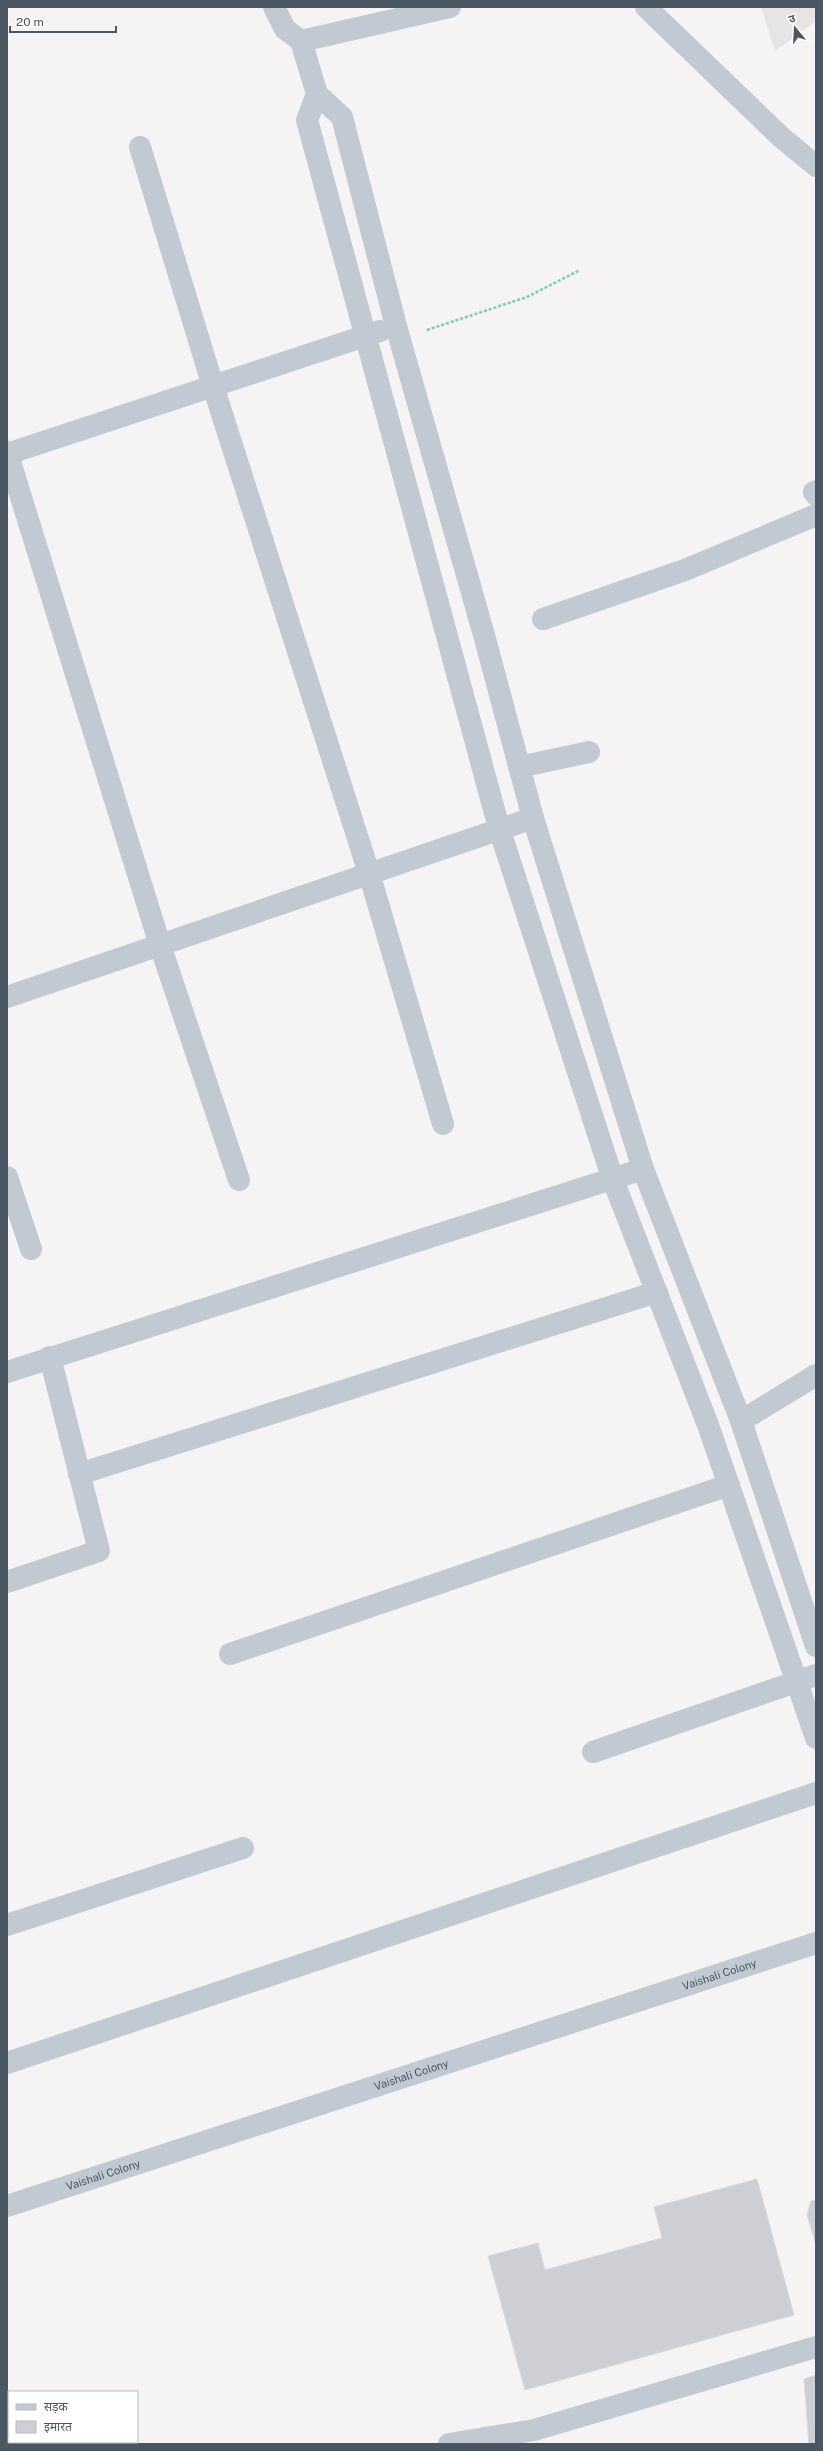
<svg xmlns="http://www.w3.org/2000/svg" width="823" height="2451" font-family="'Public Sans','Noto Sans Devanagari',sans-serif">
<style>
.education{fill:#e6e4e5}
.building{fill:#cdcfd5;stroke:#d7d9de}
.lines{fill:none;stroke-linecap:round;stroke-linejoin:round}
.path{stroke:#7ad0a6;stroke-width:2.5;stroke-dasharray:3 2;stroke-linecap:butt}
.minor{stroke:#c1cad2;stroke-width:22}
.labels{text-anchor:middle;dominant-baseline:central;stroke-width:3.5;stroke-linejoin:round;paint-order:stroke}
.street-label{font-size:11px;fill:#4a5661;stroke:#fff}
</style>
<rect width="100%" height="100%" fill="#f5f3f3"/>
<polygon class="education" points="761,7 816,7 816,21 775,51"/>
<g class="building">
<polygon points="757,2179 794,2315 525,2390 488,2256 538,2243 545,2270 662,2238 654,2207"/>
<polygon points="816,2200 816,2245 807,2215 811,2201"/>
<polygon points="816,2375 816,2444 809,2444 804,2379"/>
</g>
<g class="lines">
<polyline class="path" points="427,330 527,297 580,270"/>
<g class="minor">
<polyline points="274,7 285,29 301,41 317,94 342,117 396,326 484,635 533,818 643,1169 741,1421 816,1646"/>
<polyline points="646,7 781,137 816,166"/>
<polyline points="301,41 450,7"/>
<polyline points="317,94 307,120 499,828 613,1180 708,1425 816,1738"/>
<polyline points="140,147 213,386 369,873 443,1124"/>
<polyline points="7,452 160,945 239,1180"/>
<polyline points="7,454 380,331"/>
<polyline points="816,491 814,492 816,495"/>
<polyline points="543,619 685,570 816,515"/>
<polyline points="519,767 589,752"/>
<polyline points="7,997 533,818"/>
<polyline points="7,1177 31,1249"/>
<polyline points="7,1372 643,1169"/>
<polyline points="741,1421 816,1375"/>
<polyline points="79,1474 657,1292"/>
<polyline points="7,1582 99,1551 50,1357"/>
<polyline points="230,1654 729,1485"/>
<polyline points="593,1752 816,1675"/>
<polyline points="7,1925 243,1848"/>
<polyline points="7,2063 816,1793"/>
<path id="s1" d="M7,2206L816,1943"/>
<polyline points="7,2443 57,2444"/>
<polyline points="449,2444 534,2430 816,2347"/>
</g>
</g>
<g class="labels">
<g class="street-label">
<text stroke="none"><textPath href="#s1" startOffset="749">Vaishali Colony</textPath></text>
<text stroke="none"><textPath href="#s1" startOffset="425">Vaishali Colony</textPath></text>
<text stroke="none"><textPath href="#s1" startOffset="101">Vaishali Colony</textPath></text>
</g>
</g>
<rect width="823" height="2451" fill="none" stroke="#4a5661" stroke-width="16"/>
<rect x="8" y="2391" width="130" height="52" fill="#ffffff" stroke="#b7bbc0"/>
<rect x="16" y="2404" width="20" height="6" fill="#c1cad2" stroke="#b7bbc0"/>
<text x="44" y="2411" font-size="12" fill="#4a5661">सड़क</text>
<rect x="16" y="2421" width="20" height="12" fill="#cdcfd5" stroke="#b7bbc0"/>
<text x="44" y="2431" font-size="12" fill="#4a5661">इमारत</text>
<g transform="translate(795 28) rotate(342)" stroke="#ffffff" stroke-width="3" paint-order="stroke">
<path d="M0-3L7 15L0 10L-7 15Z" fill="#4a5661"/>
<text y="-6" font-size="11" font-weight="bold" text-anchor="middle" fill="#4a5661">उ</text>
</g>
<path d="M10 26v6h106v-6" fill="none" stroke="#4a5661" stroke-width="2"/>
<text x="16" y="26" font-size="12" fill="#4a5661" stroke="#ffffff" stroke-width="3" paint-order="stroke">20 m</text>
</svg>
